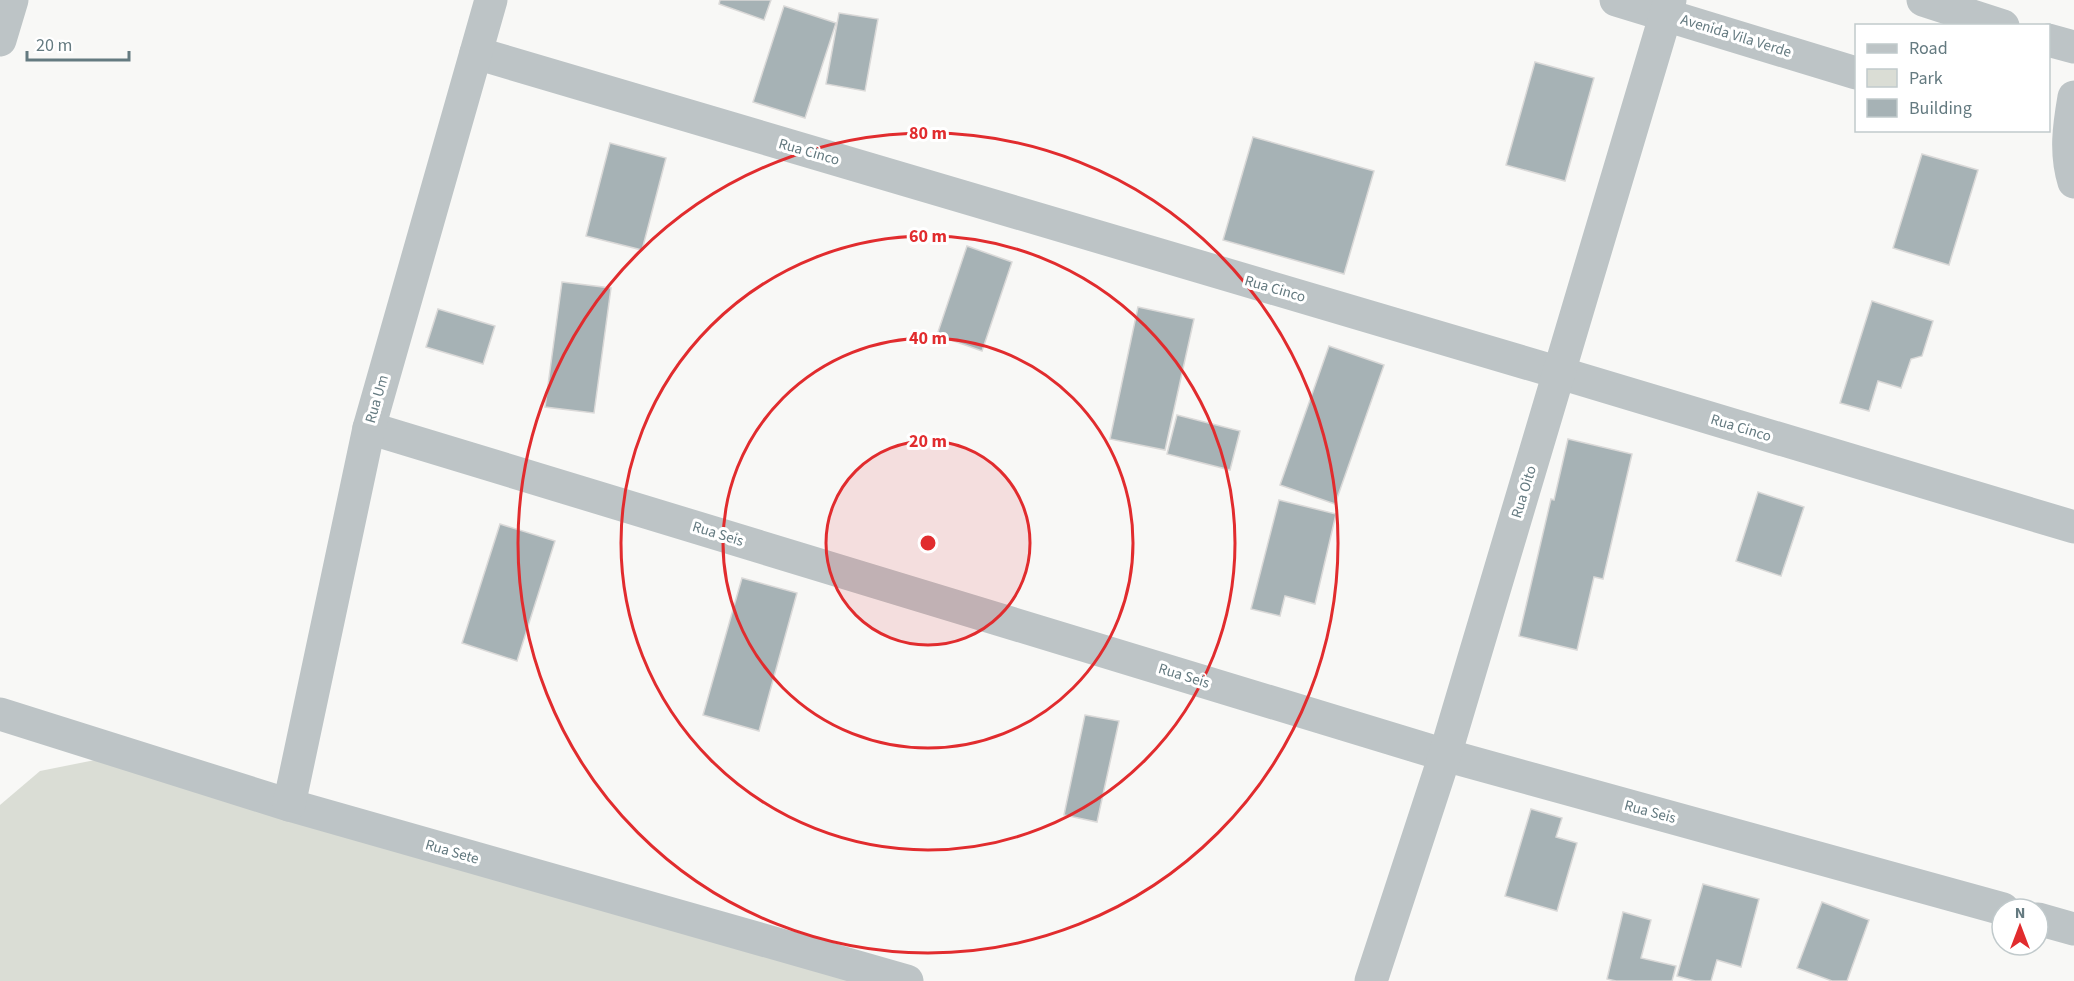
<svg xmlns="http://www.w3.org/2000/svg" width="2074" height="981" font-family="'Source Sans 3',sans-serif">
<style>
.green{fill:#daddd5}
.building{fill:#a6b2b5;stroke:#dad9d8;stroke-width:1.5}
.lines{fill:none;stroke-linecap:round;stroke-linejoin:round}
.minor{stroke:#bdc4c6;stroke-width:33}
.ring{fill:none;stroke:#e12c2e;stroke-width:3}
.labels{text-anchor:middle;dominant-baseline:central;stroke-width:6;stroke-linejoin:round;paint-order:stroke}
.street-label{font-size:15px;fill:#647a80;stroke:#fff}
.centre{fill:#e12c2e;stroke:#fff;stroke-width:3}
.ring-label{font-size:18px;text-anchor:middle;font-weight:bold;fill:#e12c2e;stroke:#fff;stroke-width:6;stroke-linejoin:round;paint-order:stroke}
</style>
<rect width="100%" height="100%" fill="#f8f8f6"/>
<polygon class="green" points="100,759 850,981 0,981 0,805 40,771"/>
<g class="building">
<polygon points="720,0 771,0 764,20 719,4"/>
<polygon points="784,6 836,23 805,118 753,102"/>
<polygon points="839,13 878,19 865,91 826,84"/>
<polygon points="1535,62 1594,78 1565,181 1506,165"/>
<polygon points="1253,137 1374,171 1344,274 1223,240"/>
<polygon points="610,143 666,158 642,250 586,236"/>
<polygon points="1922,154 1978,170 1949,265 1893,248"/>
<polygon points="967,246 1012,262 982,351 937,335"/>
<polygon points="562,282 611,288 594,413 545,407"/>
<polygon points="1872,301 1933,321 1922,356 1911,359 1901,388 1878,381 1869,411 1840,403"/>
<polygon points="1138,307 1194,319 1165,450 1110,439"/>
<polygon points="438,309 495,326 483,364 426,347"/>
<polygon points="1329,346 1384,365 1335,504 1280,485"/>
<polygon points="1177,415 1240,431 1230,470 1167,454"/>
<polygon points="1568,439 1632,454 1603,579 1594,577 1577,650 1519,636 1551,499 1554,500"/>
<polygon points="1758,492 1804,507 1781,576 1736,561"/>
<polygon points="1279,500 1336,514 1315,604 1285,596 1280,616 1251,609"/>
<polygon points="500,524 555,541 517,661 462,643"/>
<polygon points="742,578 797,593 759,731 703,715"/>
<polygon points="1085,715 1119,721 1097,822 1064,815"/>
<polygon points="1531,809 1562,818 1556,837 1577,843 1557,911 1505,896"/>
<polygon points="1703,884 1759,899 1741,967 1717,960 1711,981 1695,981 1677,976"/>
<polygon points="1822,902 1869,920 1847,981 1832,981 1797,968"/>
<polygon points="1623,912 1651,920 1641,958 1676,966 1672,981 1616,981 1607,979"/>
</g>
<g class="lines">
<g class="minor">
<polyline points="1616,0 1856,73"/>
<polyline points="1923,0 2003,26"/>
<polyline points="0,40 12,0"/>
<polyline points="2048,40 2074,47"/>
<polyline points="476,53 1560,373 2074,527"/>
<path d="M2074,97C2069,126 2065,153 2074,182"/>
<polyline points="369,428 1445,755 2003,909"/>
<polyline points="0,714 289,805 907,981"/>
<polyline points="289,805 369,428 491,0"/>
<polyline points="2038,919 2074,929"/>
<polyline points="1371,981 1445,755 1670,0"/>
</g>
</g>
<circle cx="928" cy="543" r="102" fill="#e12c2e" fill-opacity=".12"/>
<g class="ring">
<circle cx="928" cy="543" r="102"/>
<circle cx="928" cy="543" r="205"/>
<circle cx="928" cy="543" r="307"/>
<circle cx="928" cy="543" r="410"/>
</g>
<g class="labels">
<g class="street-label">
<text transform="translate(1736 36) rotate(17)">Avenida Vila Verde</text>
<text transform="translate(809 152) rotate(16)">Rua Cinco</text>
<text transform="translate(1275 289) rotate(16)">Rua Cinco</text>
<text transform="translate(377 399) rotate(-74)">Rua Um</text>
<text transform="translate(1741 428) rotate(17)">Rua Cinco</text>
<text transform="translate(1524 492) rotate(-73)">Rua Oito</text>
<text transform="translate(718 534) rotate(17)">Rua Seis</text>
<text transform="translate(1184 676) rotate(17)">Rua Seis</text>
<text transform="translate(1650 812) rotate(15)">Rua Seis</text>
<text transform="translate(452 852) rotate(16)">Rua Sete</text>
</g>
</g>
<circle cx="928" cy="543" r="9" class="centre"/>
<g class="ring-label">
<text x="928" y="139">80 m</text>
<text x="928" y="242">60 m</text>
<text x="928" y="344">40 m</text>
<text x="928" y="447">20 m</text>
</g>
<rect x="1855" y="24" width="195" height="108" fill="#ffffff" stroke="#c1cacc" stroke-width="1.5"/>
<rect x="1867" y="44" width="30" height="9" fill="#bdc4c6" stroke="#c1cacc" stroke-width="1.5"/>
<text x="1909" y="54" font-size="18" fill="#647a80">Road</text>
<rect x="1867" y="69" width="30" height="18" fill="#daddd5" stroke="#c1cacc" stroke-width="1.5"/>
<text x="1909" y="84" font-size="18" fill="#647a80">Park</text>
<rect x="1867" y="99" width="30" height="18" fill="#a6b2b5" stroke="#c1cacc" stroke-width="1.5"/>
<text x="1909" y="114" font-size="18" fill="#647a80">Building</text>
<g transform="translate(2020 927)"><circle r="28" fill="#ffffff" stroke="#c1cacc" stroke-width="1.5"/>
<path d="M0-4.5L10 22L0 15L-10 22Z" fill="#e12c2e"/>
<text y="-9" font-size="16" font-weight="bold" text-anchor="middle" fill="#647a80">N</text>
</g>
<path d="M27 51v9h102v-9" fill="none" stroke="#647a80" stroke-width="3"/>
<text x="36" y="51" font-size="18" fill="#647a80" stroke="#ffffff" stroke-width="4.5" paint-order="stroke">20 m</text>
</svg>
